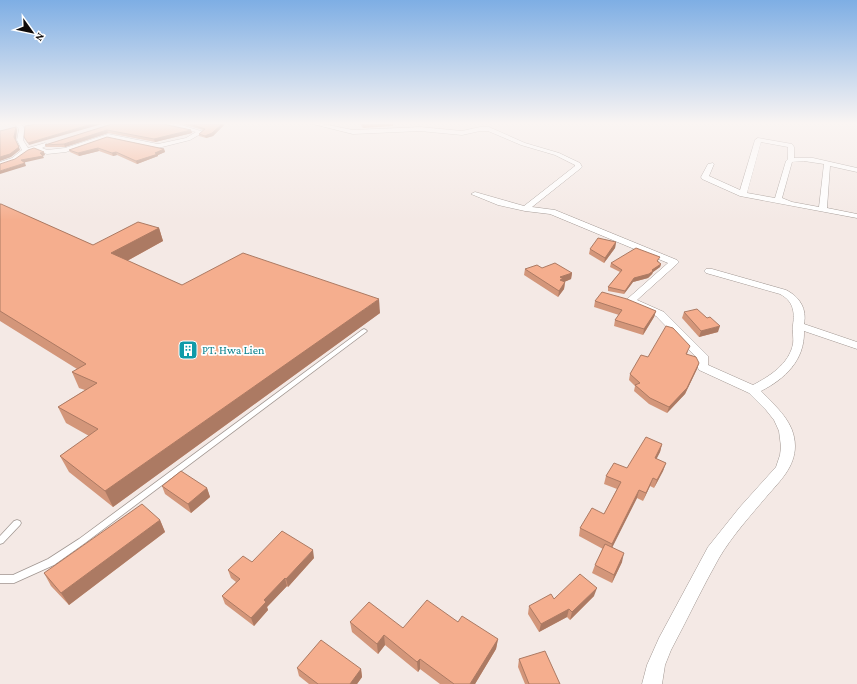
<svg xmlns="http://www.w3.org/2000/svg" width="857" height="684" font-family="'Crimson Pro',serif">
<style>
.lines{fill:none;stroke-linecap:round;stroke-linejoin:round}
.lane-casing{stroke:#a19792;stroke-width:1.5}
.street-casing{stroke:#a19792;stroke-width:1}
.lane{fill:#fff;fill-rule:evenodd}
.street{fill:#fff;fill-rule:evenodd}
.wall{fill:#d3967a}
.shaded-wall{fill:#ac7a63}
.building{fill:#f5ae8e;stroke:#ac7a63}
.labels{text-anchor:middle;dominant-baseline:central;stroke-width:3.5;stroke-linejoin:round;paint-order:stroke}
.culture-label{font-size:12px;fill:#0d838f;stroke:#fff;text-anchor:start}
</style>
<rect width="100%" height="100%" fill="#f4e9e5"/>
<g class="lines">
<g class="lane-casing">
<g id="lane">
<polygon points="364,329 366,330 367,331 366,332 85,543 54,565 14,583 0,583 0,575 13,575 48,559 79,539 362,330"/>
<polygon points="17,520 20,521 21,523 20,525 3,543 0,544 0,536 14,521"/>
</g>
</g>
<g class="street-casing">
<g id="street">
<polygon points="15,124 21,124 25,129 23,140 28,148 45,143 48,145 42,148 47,150 65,148 108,134 158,144 186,138 196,132 164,125 163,124 178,124 204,132 190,140 158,148 108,138 66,152 47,154 38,151 36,149 28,151 16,160 0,166 0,162 12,158 22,150 17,140 19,129"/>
<path d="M313,124H323L353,130L420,127L462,131L480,127H489L525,143L559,153L580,163L582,167L581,168L532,207L555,210L677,260L679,262L677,264L637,300L664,312L708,356V365L753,385C770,376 789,364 793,344C794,338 792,331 793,325C795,311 793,301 780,294L706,273L704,271L706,269H712L786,290C800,297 807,309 804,324L857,342V349L804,331C805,360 785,379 761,391C776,407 795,422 795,446C795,467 780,481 767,496C751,515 732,536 719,558C702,588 687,620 671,650L665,665L662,684H642L647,665L659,638L708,547L740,507L776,467L780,455L781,447L779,431L774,420L766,410L749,393L699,370L695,362L696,357L656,316L628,304L625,301L668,263L550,214L525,211L498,205L471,194L475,192L524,206L575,166V165L555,155L521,145L488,131H480L462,135L420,131L353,134Z"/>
<path d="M758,138L792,144L794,147V158H813L857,168V172L830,166L827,208L857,214V218L740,196L702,179L701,177L708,164L713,163L714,164L709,176L740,190L755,140ZM761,142L788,147V159L786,161L775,198L747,193ZM804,161L824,164L819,207L792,202L782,198L792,162Z"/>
</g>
</g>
<use href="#lane" class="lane"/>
<use href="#street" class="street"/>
</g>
<g class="wall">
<polygon points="112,124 191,130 192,133 155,142 108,133 65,147 46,147 45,145"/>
<polygon points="182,124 223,124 224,125 213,136 206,138 199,136 199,134 203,130"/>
<polygon points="360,124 393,124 393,126 363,128"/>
<polygon points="107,137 164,149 165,152 158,155 158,156 137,164 117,155 113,156 99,151 79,156 70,152 69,150"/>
<polygon points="0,204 93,245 159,228 163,241 127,261 182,285 380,313 113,507 69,472 60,456 89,436 66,423 58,407 85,390 79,388 72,372 77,369 0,321"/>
<polygon points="616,242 615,248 604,263 589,254 590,249"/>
<polygon points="659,261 658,262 661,264 660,267 653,272 652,274 648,278 633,282 624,294 608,291 608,287 620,272 610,267 611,263"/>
<polygon points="542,268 572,273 571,279 564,282 565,282 564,289 558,297 524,275 525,269"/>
<polygon points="595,301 656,311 654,317 643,335 614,326 615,320 619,315 594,307"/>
<polygon points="684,312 718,332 699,337 682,318"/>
<polygon points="688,351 687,354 699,363 697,369 685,394 667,413 649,404 634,391 635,386 629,380 630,374 648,357"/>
<polygon points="662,444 660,452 656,459 666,463 663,471 654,488 650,486 643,501 637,498 612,547 622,562 612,583 592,573 595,565 603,549 579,536 580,528 604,514 617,489 604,484 606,476 627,468"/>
<polygon points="162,486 207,488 210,497 191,513 165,494"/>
<polygon points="160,520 165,532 69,605 51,586 44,573"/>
<polygon points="314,558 288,587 287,586 267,607 268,610 254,626 225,604 222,596 236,582 231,578 228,570 252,562"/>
<polygon points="594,596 570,620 567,617 539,632 528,614 529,606 554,599"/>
<polygon points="350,622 403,628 458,622 498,639 496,649 475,684 440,684 420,669 418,672 385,645 378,654 352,632"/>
<polygon points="519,659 560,684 525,684 518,667"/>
<polygon points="297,668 361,669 362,677 357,684 309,684 299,676"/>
</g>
<g class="shaded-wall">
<polygon points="92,124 102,124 29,145 28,143"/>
<polygon points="222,124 223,124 224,125 213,136 206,138 205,136"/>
<polygon points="16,127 17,130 16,140 14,137"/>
<polygon points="107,130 108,133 65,147 64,144"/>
<polygon points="191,130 192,133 155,142 154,139"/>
<polygon points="19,147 20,150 11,157 0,161 0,157"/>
<polygon points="98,148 99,151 79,156 78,153"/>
<polygon points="164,149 165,152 158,155 158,156 137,164 136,161"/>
<polygon points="44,152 45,155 43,156 44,158 22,163 21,160"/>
<polygon points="116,152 117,155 113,156 112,153"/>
<polygon points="25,163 26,166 0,174 0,171"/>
<polygon points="159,228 163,241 116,267 111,253"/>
<polygon points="616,242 615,248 604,263 605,258"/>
<polygon points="661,264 660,267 653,272 652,274 648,278 633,282 624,294 625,291 634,278 652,270"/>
<polygon points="572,273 571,279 562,283 560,277"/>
<polygon points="565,282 564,289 558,297 559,291"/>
<polygon points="379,299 380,313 113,507 105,491"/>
<polygon points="656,311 654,317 643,335 644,329"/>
<polygon points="720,326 718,332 699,337 701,331"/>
<polygon points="699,363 697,369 685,394 667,413 669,407"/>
<polygon points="662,444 660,452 653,466 655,458"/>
<polygon points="666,463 663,471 654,488 657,480"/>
<polygon points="653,478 650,486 643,501 646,493"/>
<polygon points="207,488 210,497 191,513 188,504"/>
<polygon points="639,490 637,498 610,552 612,544"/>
<polygon points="160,520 165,532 69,605 61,593"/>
<polygon points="313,550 314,558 288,587 286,579"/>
<polygon points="624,553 622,562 612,583 614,575"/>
<polygon points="285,578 287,586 267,607 268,610 254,626 251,618 264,600"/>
<polygon points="597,588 594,596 570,620 572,612"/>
<polygon points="569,609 567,617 539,632 541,624"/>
<polygon points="384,635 385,645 378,654 377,644"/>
<polygon points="498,639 496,649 475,684 470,684"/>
<polygon points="420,659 420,669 418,672 417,662"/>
<polygon points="361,669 362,677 357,684 350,684"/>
</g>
<g class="building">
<polygon points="36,124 92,124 28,143 24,137 25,126"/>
<polygon points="112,124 163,124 191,130 154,139 107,130 64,144 45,145"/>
<polygon points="190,124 222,124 212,133 205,136 199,134 205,129"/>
<polygon points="362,124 390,124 363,125"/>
<polygon points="16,127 14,137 19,147 10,154 0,157 0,131"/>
<polygon points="107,137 164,149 155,153 158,154 136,161 116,152 112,153 98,148 78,153 69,150"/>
<polygon points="34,148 44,152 40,153 43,156 21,160 25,163 0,171 0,164 15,159 28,150"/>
<polygon points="0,204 1,204 93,245 138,222 159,228 111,253 182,285 243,253 379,299 105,491 60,456 98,429 58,407 97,383 72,372 86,364 0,311"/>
<polygon points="598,238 616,242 605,258 590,249"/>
<polygon points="636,248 660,257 657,261 661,264 652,270 653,271 649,274 634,278 625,291 608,287 622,270 611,263"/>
<polygon points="555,263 572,273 560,277 563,279 560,280 565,282 559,291 525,269 537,265 542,268"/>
<polygon points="602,292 627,299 656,311 644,329 615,320 622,310 595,301"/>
<polygon points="697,309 707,318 710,317 720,326 701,331 684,312"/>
<polygon points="666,326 673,328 690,346 686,354 696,357 699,363 687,388 669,407 650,398 635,385 640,383 630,374 641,355 648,357"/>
<polygon points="646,437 662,444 655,458 666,463 657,480 653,478 646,493 639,490 612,544 580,528 592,508 604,514 621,482 606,476 614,463 627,468"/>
<polygon points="181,471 207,488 188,504 162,486"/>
<polygon points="142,504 160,520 61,593 44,573"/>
<polygon points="282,531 313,550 286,579 285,578 264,600 266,602 251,618 222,596 240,579 228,570 243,556 252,562"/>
<polygon points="605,544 624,553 614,575 595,565"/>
<polygon points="580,574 597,588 572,612 569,609 541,624 529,606 551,594 554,599"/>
<polygon points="427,600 458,622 462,616 498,639 470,684 454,684 420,659 417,662 384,635 377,644 350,622 369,602 403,628"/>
<polygon points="321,640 361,669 350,684 318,684 297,668"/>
<polygon points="545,651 560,684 529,684 519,659"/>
</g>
<linearGradient id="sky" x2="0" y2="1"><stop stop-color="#7eaee4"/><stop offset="0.56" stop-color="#faf5f3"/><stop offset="1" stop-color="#faf5f3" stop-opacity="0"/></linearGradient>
<rect width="857" height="220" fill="url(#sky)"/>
<defs>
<g id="building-square" transform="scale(1)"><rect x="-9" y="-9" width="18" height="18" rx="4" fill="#0f9aa8" stroke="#fff"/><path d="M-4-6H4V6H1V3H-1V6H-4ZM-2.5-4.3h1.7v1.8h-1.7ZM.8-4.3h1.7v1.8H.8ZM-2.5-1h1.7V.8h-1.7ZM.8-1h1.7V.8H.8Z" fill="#fff"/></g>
</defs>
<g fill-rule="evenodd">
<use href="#building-square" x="188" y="350"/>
</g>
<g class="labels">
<g class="culture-label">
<text x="202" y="350">PT. Hwa Lien</text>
</g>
</g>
<g transform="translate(32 32) rotate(123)" stroke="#ffffff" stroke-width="3" paint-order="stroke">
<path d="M0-3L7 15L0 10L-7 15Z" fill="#0f0b0a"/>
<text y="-6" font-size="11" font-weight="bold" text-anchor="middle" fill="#0f0b0a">N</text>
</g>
</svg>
